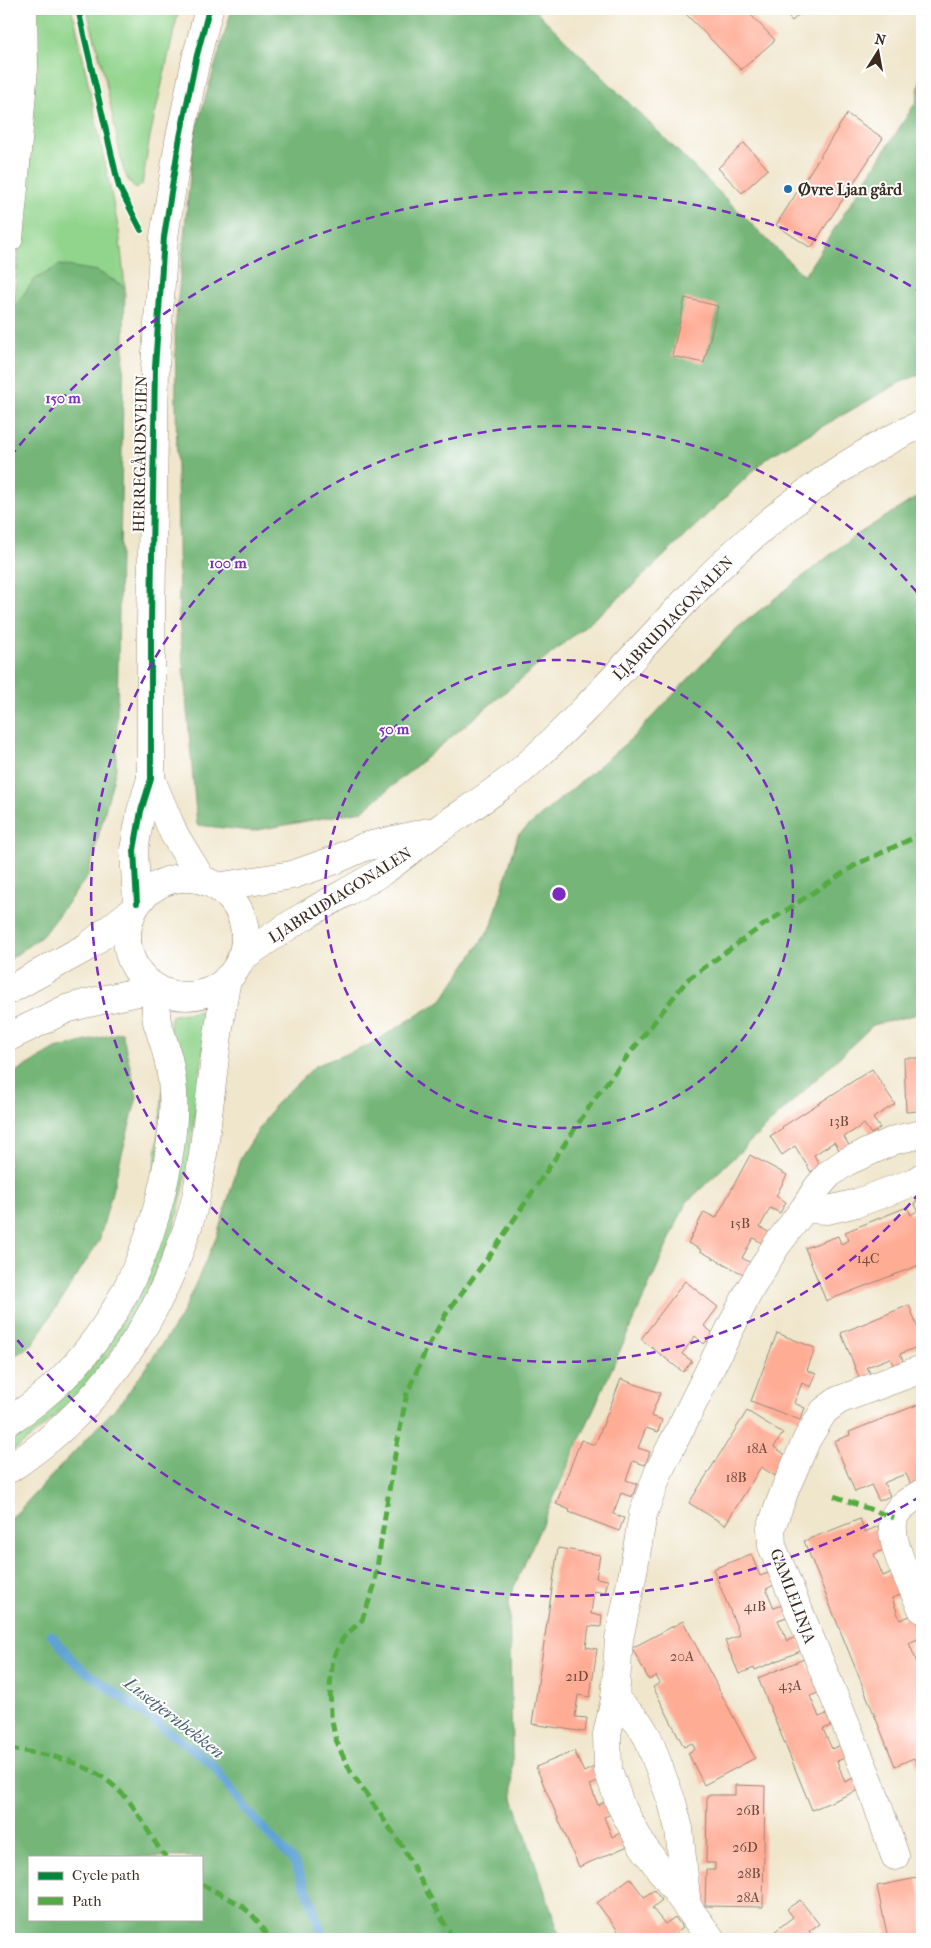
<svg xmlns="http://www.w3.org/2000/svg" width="931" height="1948" font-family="'IM FELL French Canon',serif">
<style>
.green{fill:#91d48c;stroke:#667f55}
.forest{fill:#74b678;stroke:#58704b;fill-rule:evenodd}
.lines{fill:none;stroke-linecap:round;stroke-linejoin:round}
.stream{stroke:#5fa3d4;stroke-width:9}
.building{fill:#ffac95}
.minor-casing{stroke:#968875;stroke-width:29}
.major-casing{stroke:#968875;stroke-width:29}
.highway-casing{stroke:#968875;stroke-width:29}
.minor{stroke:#fff;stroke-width:28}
.major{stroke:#fff;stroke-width:28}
.highway{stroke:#fff;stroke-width:28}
.quiet{stroke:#55ab43;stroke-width:5;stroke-dasharray:10 5;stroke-linecap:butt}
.cycleway-casing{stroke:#fff;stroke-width:9}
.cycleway{stroke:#00873e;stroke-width:6}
.ring{fill:none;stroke:#7b2cbf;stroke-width:2.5;stroke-dasharray:9 6}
.poi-dot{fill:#1f6fb2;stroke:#fff;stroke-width:2}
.labels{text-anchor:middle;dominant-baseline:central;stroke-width:4;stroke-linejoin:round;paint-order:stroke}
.number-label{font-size:14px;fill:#6c4a3c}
.poi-label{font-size:16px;font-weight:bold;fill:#3b2a1e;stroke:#fff;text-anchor:start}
.street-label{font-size:16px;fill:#3b2a1e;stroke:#fff}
.water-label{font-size:18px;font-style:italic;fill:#4b6070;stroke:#fff}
.centre{fill:#7b2cbf;stroke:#fff;stroke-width:2.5}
.ring-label{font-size:15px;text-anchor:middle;font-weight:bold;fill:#7b2cbf;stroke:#fff;stroke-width:4;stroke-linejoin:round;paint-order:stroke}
</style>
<rect width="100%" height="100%" fill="#fff"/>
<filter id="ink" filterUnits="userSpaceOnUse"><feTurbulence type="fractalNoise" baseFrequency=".02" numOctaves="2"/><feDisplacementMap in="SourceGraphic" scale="10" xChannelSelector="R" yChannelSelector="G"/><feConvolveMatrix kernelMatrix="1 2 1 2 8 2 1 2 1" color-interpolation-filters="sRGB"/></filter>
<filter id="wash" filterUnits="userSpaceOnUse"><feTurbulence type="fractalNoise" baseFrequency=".0096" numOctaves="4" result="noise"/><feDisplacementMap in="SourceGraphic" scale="20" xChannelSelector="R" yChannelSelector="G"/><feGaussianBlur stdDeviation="1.12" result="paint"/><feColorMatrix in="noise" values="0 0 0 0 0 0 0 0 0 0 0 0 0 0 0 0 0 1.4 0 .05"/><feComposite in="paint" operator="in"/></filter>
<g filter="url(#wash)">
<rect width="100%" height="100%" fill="#f0e6cc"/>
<g class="green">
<polygon points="35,9 71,9 75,21 119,231 125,287 97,271 13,309 22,214"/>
<polygon points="87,9 179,9 150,136 142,185 136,189 128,180 123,168 104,74"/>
<path d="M199,1011L205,1012L207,1017C198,1087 193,1159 174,1227C159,1281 112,1360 72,1400C53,1419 31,1438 9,1454V1437L25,1427L56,1403L83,1377L110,1342L142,1287L171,1017L174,1015Z"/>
</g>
<g class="forest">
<polygon points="232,9 538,9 536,11 804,276 916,102 922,71 922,374 901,382 768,457 627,591 362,811 252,831 197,825 179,617 175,328 194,136"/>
<polygon points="60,265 97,271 125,287 116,769 88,876 42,936 9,960 9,377 13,309 34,280"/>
<path d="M922,494V1013L873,1025L686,1203L509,1598L513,1798L561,1939H9V1521L123,1400L180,1318L217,1236L240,1159L274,1106L315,1066L369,1045L442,1000L492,925L518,835L632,738L736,629L853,537ZM29,1857H201V1919H29Z"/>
<polygon points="122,1032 137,1097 99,1241 32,1345 9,1359 9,1076 56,1049"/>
</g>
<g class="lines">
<polyline class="stream" points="51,1635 77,1665 211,1763 243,1806 294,1862 311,1900 323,1939"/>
</g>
<g id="blocks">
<g class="building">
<polygon points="681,9 752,9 748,12 775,40 741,70"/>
<polygon points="781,9 805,9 792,21"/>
<polygon points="847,114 883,138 811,248 776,225"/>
<polygon points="744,143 768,169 742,193 718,168"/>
<polygon points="685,298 718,306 704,363 672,356"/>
<polygon points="904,1058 922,1058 922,1100 918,1100 918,1111 906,1112"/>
<polygon points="872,1069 895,1104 873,1118 880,1128 871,1134 864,1124 844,1137 850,1147 841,1153 834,1142 814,1155 820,1166 811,1172 795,1146 782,1155 770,1136 783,1128 782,1127"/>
<polygon points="750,1155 787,1175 776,1196 786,1202 780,1213 770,1208 760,1227 770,1233 764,1244 753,1238 742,1258 753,1264 747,1276 700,1251 700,1249 688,1243 704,1212 716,1218"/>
<polygon points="922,1198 922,1264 826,1301 805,1248 838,1236 841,1244 849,1240 845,1232 907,1207 911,1215 918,1210 914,1203"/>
<polygon points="685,1281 718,1307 704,1326 713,1333 704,1344 695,1336 682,1354 692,1361 683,1372 641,1339"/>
<polygon points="909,1305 922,1339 922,1345 900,1354 905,1365 895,1369 890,1358 867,1367 872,1378 861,1382 841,1333"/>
<polygon points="777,1333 815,1348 807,1370 816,1374 811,1387 802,1383 794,1403 805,1408 800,1420 751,1401"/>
<polygon points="621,1379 660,1393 651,1416 662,1420 658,1432 646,1428 638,1448 650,1452 645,1465 633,1461 626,1480 637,1484 632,1497 621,1493 613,1514 624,1518 619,1531 569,1512 570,1510 556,1504 581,1440 595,1445"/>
<polygon points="922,1403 922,1483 912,1487 906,1474 895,1478 884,1483 890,1496 879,1501 871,1485 855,1492 834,1441 850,1435 849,1432"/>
<polygon points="747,1411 783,1433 774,1447 787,1456 775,1476 761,1467 725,1525 689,1503"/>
<polygon points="860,1519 865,1532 879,1526 888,1548 874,1554 883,1576 897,1570 906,1593 892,1598 900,1620 915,1614 922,1634 922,1637 909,1643 918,1665 922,1663 922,1778 914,1758 895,1766 804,1541"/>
<polygon points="558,1548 600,1555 596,1578 608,1580 605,1593 594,1591 591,1614 602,1615 601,1627 589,1626 586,1647 597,1649 590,1697 578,1695 575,1717 587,1718 585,1732 532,1724"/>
<polygon points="751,1554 760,1576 771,1572 776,1584 766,1589 774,1608 785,1604 790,1616 778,1620 787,1641 798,1636 803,1650 755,1670 754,1668 739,1674 725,1641 740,1635 713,1569"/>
<polygon points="683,1621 755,1758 704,1785 688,1753 695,1749 692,1743 684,1747 653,1687 660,1683 656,1676 649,1680 632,1648"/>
<polygon points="804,1659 821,1692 810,1696 819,1717 829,1713 834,1725 823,1729 832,1749 843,1744 848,1757 837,1761 845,1782 856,1777 861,1789 812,1810 758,1678"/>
<polygon points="574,1751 584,1772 594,1767 600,1781 590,1785 598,1805 608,1800 614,1813 604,1817 612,1837 622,1832 628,1846 579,1867 536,1767"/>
<polygon points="735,1785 765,1786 763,1907 705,1906 706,1870 715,1870 715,1863 706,1863 707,1795 735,1795"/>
<polygon points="630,1878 644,1897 654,1890 662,1900 652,1908 665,1924 675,1917 683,1928 674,1935 677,1939 624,1939 597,1903"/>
<polygon points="917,1878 922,1900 922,1939 888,1939 877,1886"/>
<polygon points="800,1900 819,1924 809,1931 815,1939 765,1939 793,1917 787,1909"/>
</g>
</g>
</g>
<g filter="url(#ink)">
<use href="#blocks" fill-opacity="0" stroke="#968875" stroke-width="1"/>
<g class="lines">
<g class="minor-casing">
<g id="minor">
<polyline points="9,238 14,188 24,68 23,9"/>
<polyline points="151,779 174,834 202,880"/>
<polyline points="137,903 134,850 141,811 151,779 151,623 155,367 162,268 164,237 179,142 196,59 209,9"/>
<polyline points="804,1209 828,1210 857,1203 914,1182 922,1177"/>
<path d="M922,1493C912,1499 898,1506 894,1518C887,1542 913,1587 922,1609"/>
<polyline points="615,1699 639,1723 648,1738 672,1802 679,1829 687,1907"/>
<polyline points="895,1856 870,1783 772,1546 771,1528 786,1487 807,1439 824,1411 839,1400 922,1369"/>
<polyline points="711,1939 642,1845 620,1804 608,1770 607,1734 615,1699 619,1639 632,1578 643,1514 659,1471 749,1291 776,1246 804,1209 817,1188 829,1174 846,1162 895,1140 922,1134"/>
</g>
</g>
<g class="major-casing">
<g id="major">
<polyline points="217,887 292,875 335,860 364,847 429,832"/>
<path d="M241,958C262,944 282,929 303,917C329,901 357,887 383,871C402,858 420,842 439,829C468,809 498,791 524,768C579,719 626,664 676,611C746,536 828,466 922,424"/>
</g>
</g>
<g class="highway-casing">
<g id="highway">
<circle cx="186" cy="937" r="59"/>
<polyline points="9,990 87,947 131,912"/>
<polyline points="9,1037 66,1009 84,1004 156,988"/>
<path d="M9,1421C90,1370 139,1286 161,1194C169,1161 175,1127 173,1092C172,1079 170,1064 166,1051C164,1041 160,1032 157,1022C155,1011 156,999 156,988"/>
<path d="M9,1469C87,1418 144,1344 177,1257C185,1236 193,1214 197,1192C210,1121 213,1049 227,979"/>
</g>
</g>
<use href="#minor" class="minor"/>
<use href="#major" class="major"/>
<use href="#highway" class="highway"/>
<g class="quiet">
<polyline points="834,1496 894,1518"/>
<path d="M9,1749C60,1756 102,1764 134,1808C145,1824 153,1842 166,1857"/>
<path d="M201,1884C232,1901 252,1905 268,1939"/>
<polyline points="453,1939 402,1846 351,1772 342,1754 335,1737 331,1715 330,1687 333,1658 343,1638 362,1620 374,1587 393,1465 407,1393 426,1350 446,1314 495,1248 598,1094 687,980 762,926 857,864 922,834"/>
</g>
<g class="cycleway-casing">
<g id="cycleway">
<polyline points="78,9 119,187 141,230"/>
<polyline points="137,903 134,850 141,811 151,779 151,623 155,367 162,268 164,237 179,142 196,59 209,9"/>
</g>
</g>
<use href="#cycleway" class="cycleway"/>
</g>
</g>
<g class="ring">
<circle cx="559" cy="894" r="234"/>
<path d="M920 1192A468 468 0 1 1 920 596"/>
<path d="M921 1496A702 702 0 0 1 10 1331M10 457A702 702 0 0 1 921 292"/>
</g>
<circle class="poi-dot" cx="788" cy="189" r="5"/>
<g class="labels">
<g class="number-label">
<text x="839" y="1121">13B</text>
<text x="740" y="1223">15B</text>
<text x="868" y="1258">14C</text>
<text x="757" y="1448">18A</text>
<text x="736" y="1477">18B</text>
<text x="755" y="1606">41B</text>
<text x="682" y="1656">20A</text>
<text x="577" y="1676">21D</text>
<text x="790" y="1685">43A</text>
<text x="748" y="1810">26B</text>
<text x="745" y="1847">26D</text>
<text x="749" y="1873">28B</text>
<text x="748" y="1897">28A</text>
</g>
<g class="poi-label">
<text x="798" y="189">Øvre Ljan gård</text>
</g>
<g class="street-label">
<text transform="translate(140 454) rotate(-89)">HERREGÅRDSVEIEN</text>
<text transform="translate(673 618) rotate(-46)">LJABRUDIAGONALEN</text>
<text transform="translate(340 895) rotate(-32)">LJABRUDIAGONALEN</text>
<text transform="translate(793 1596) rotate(69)">GAMLELINJA</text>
</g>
<g class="water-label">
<text transform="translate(174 1718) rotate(38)">Lusetjernbekken</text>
</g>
</g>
<circle cx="559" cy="894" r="8" class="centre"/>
<g class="ring-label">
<text x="63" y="403">150 m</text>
<text x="228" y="568">100 m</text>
<text x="394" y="734">50 m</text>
</g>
<rect width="931" height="1948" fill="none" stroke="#fff" stroke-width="30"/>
<rect x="28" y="1856" width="175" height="65" fill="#ffffff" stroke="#b1aaa5"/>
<rect x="38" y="1872" width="25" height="8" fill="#00873e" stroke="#b1aaa5"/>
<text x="72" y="1880" font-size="15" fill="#3b2a1e">Cycle path</text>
<rect x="38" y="1897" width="25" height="8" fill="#55ab43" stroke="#b1aaa5"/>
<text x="72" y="1906" font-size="15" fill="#3b2a1e">Path</text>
<g transform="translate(878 52) rotate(11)" stroke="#ffffff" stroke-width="4" paint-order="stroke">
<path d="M0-4L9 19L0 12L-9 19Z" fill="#3b2a1e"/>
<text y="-8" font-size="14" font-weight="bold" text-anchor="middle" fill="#3b2a1e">N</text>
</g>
</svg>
